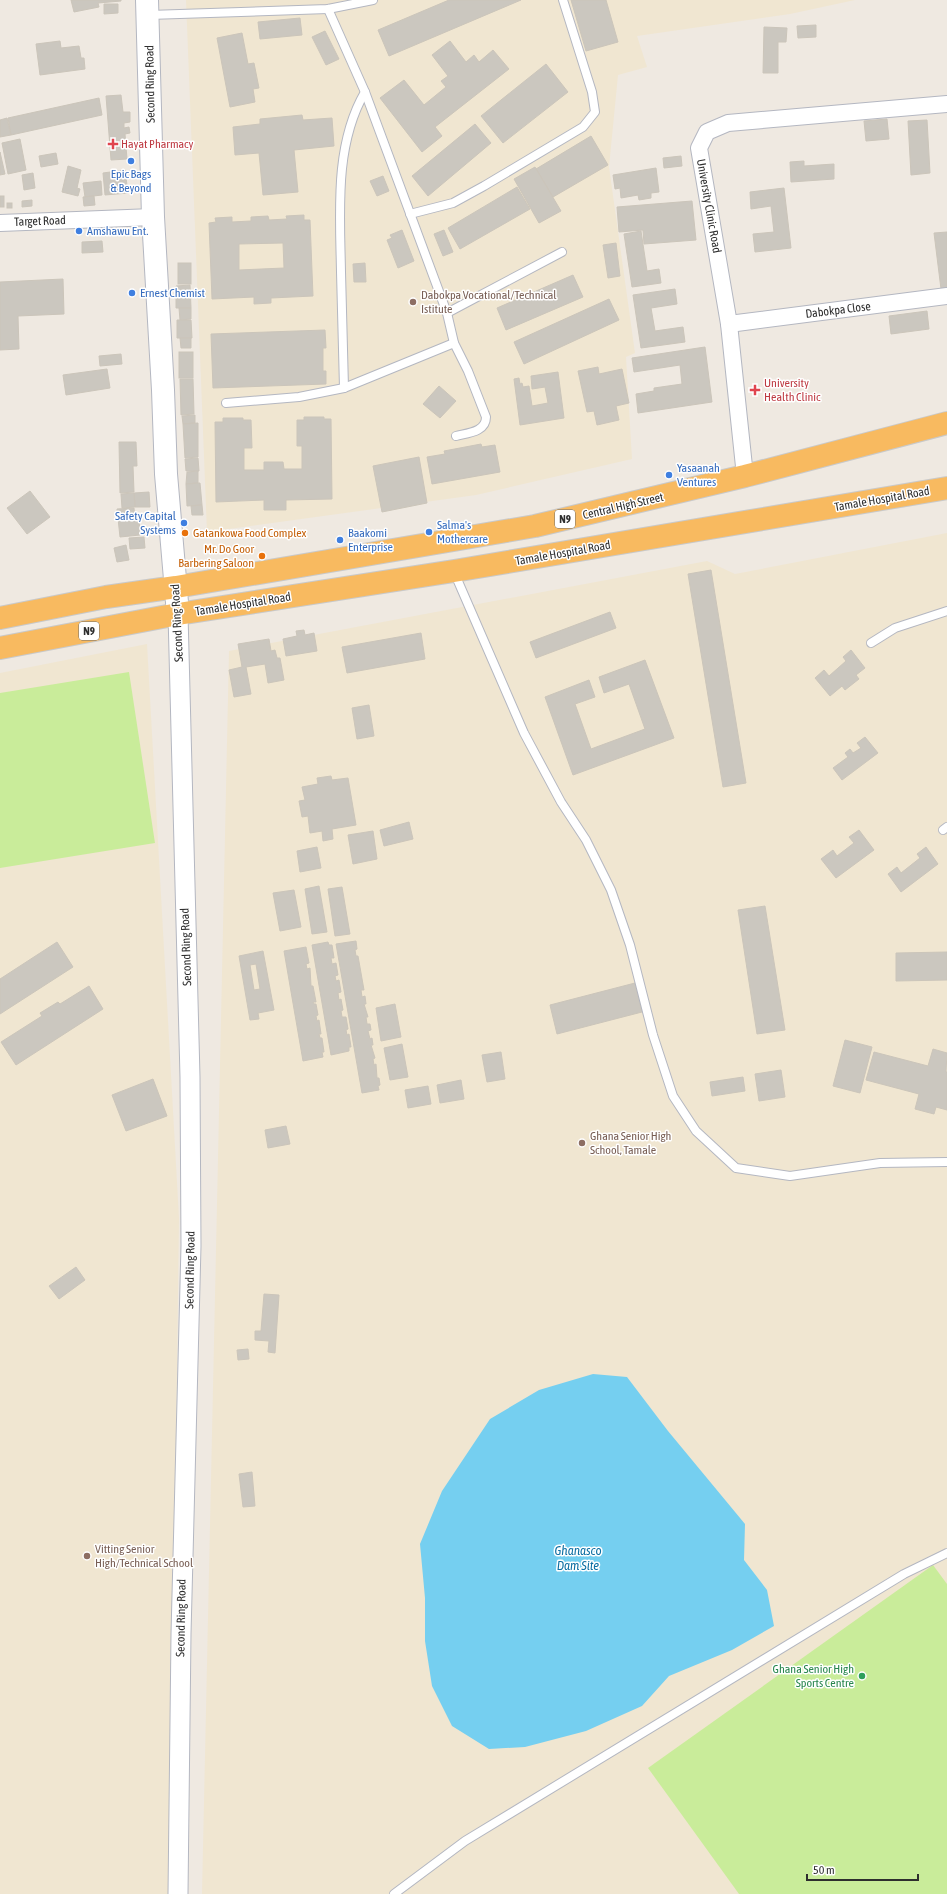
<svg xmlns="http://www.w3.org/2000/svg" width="947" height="1894" font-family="'Asap Condensed',sans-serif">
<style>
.education{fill:#f0e6d1}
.pitch{fill:#c9ec9a}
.water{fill:#75cff0}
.building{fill:#cbc7bf;stroke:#cbc5ba;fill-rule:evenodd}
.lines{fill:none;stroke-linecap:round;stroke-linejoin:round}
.service-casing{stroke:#b4b7c1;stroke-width:10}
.minor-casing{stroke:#b4b7c1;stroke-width:18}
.tertiary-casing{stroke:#b4b7c1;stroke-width:21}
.secondary-casing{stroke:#b4b7c1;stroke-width:24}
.trunk-casing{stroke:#c9c9c9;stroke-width:24}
.service{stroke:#fff;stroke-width:8}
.minor{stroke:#fff;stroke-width:16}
.tertiary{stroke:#fff;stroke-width:19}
.secondary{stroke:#fff;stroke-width:22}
.trunk{stroke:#f8ba60;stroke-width:22}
.health-dot{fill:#e0444e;stroke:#fff;stroke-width:1.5}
.shop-dot{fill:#3f7fe0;stroke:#fff;stroke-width:1.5}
.education-dot{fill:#8d6e63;stroke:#fff;stroke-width:1.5}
.food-dot{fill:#e8710a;stroke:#fff;stroke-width:1.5}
.leisure-dot{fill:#2e9e5b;stroke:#fff;stroke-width:1.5}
.labels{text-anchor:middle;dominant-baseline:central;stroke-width:3;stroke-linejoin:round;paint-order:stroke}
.shield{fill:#fff;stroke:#6d6d6d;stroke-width:1}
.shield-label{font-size:11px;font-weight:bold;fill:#2e2e2e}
.street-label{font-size:12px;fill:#2e2e2e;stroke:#fff}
.health-label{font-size:12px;fill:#be3a42;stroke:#fff;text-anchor:start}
.shop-label{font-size:12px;fill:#366cbe;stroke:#fff;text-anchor:start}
.education-label{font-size:12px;fill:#785e54;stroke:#fff;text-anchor:start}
.food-label{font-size:12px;fill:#c56008;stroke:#fff;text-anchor:start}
.leisure-label{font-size:12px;fill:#27864d;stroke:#fff;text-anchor:end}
.water-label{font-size:13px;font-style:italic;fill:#0d6fa3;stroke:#fff}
</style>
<rect width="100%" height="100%" fill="#efe9e1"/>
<g class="education">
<polygon points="186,0 855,0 790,14 637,36 647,67 618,75 609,167 635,353 626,357 632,459 476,495 207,532"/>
<polygon points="947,533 947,1894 202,1894 229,651 707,561 735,574"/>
<polygon points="147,644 179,1218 170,1894 0,1894 0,673"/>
</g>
<g class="pitch">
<polygon points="129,672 155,843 0,868 0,693"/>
<polygon points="933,1565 947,1584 947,1894 739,1894 648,1768"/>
</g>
<polygon class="water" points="593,1374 627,1377 668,1431 745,1524 744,1560 767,1590 774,1626 732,1650 669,1676 642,1706 586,1731 525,1747 489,1749 452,1726 432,1686 425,1641 425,1598 420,1544 442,1491 490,1419 539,1390"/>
<g class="building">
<polygon points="71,0 121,0 121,1 98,3 99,7 74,12"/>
<polygon points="449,0 521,0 389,56 378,30"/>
<polygon points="571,0 606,0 618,42 586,51"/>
<polygon points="104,4 118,4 118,13 104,14"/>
<polygon points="300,18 302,35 260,39 258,22"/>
<polygon points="816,25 816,37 798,38 797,26"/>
<polygon points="764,27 787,28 786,42 778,42 778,73 763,73"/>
<polygon points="325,31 339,59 326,65 312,37"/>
<polygon points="242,33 248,64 254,63 259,88 253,89 255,102 230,107 217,38"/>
<polygon points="60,41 61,48 79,46 81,58 84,58 85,69 40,75 36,44"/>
<polygon points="450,41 466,62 474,55 479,62 493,50 509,69 435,127 442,136 422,152 380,98 404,80 424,105 446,87 441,81 448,76 432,55"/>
<polygon points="546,64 568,92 503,143 481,116"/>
<polygon points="121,95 123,112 130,112 130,122 124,123 124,128 129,127 130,133 125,134 127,159 111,160 106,96"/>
<polygon points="99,98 102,115 11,135 8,118"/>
<polygon points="302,115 303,120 332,118 334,146 294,150 298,192 263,195 259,153 235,155 233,127 260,124 260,119"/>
<polygon points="7,118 11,135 0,137 0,120"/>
<polygon points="887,119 889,139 866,141 864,121"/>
<polygon points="927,120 930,173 911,175 908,121"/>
<polygon points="475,124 491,143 428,196 412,176"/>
<polygon points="591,136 608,165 553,197 536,169"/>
<polygon points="20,139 26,170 8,174 2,143"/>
<polygon points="0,152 5,174 0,175"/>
<polygon points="56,153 58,164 41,167 39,156"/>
<polygon points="681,156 682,166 664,168 663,158"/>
<polygon points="804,161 804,166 834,164 834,179 791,182 790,162"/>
<polygon points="68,166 81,170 77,188 80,189 78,196 62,192"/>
<polygon points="535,167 561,211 539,223 514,179"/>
<polygon points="656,168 659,192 651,193 651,198 639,200 638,195 621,198 620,188 615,189 613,175"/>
<polygon points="125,170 128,193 105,195 103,173"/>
<polygon points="33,173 35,188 24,190 22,175"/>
<polygon points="383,176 389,191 377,196 370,181"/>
<polygon points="101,181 102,195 85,197 83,183"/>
<polygon points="517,187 530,209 460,249 448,228"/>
<polygon points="784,188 791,248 755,252 753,234 774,232 771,206 751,209 750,192"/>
<rect x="0" y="196" width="4" height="11"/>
<polygon points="94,196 95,205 84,206 83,197"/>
<polygon points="32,200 32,206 22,207 22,201"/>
<polygon points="692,201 696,240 644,244 643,230 619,232 617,207"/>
<rect x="7" y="203" width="5" height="5"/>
<path d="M304,215V220H310L313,296L271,298V303L254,304V297L212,299L209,223L216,222L215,218L232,217V222L251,221V217L268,216L269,220L287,219L286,216ZM283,243L284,268L239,270V244Z"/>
<polygon points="402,230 414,261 398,268 387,240 392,238 390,235"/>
<polygon points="444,230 453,252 443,256 434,234"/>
<polygon points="641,231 647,271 659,269 661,283 632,287 624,234"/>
<polygon points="947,232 947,288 941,289 934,233"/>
<polygon points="102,241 103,252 82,253 82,242"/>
<polygon points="616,243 620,276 608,278 603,245"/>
<rect x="178" y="263" width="13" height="21"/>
<polygon points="365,263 366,282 354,282 353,264"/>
<polygon points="573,275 583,297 506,330 497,308"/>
<polygon points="63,279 64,314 18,316 19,349 0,350 0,282"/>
<polygon points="190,285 191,308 176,308 176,286"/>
<polygon points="675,289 677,304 651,308 655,331 683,327 685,342 641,348 633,295"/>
<polygon points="609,299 619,320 524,364 514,342"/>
<polygon points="179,308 191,308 191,319 180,320"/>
<polygon points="927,311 929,329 891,334 889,316"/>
<polygon points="177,320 191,320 192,338 177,338"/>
<polygon points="325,330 326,348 323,348 323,371 326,371 326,384 213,388 211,334"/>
<polygon points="180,338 191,338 191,348 181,348"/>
<polygon points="705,347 712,402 638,413 636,394 654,391 654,388 682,384 680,365 634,372 632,358"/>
<rect x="179" y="352" width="14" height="26"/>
<polygon points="121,354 122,364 100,366 99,356"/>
<polygon points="598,367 599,374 622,369 629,403 616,406 619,420 597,425 594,411 587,412 578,371"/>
<polygon points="107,369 110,388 66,395 63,375"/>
<polygon points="558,372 564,418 520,425 514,379 519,378 520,384 522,383 523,387 529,386 532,406 548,403 545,387 532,389 531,376"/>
<polygon points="180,379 193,379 194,414 181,415"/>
<polygon points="439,386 456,401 440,418 423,404"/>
<polygon points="195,415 195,423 183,424 182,416"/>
<polygon points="304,417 324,417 324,419 331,419 332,499 286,500 286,510 264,510 264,500 216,502 215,422 223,422 223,418 243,418 243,420 251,420 252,448 244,448 244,470 264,470 264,462 283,462 284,469 302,469 302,446 297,446 297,420 304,420"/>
<polygon points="198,423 198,457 185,458 183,424"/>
<polygon points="119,442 136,442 137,466 133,466 134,492 120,493"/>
<polygon points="481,444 482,447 495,445 500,472 432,484 427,457 445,454 444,451"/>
<polygon points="419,457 427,503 382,512 373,466"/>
<polygon points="198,458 199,471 186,471 185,459"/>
<polygon points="198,471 198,483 186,484 187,472"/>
<polygon points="200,483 202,505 187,506 186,484"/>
<polygon points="30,491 50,517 27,534 7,508"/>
<polygon points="149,492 150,507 135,507 134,493"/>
<polygon points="134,493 135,507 122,508 121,494"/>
<polygon points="202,505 203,515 192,515 191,506"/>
<polygon points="134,508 135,519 139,518 140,535 120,537 117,509"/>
<polygon points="144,537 145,548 130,549 129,538"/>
<polygon points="126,545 129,560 117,562 114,548"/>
<polygon points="711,570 746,783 723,787 688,574"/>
<polygon points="610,612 616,628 536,658 530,642"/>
<polygon points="304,630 305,635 314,633 317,651 286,656 283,639 297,636 296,631"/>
<polygon points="421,633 425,659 347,673 342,647"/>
<polygon points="269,639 271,651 275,650 277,658 280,658 284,680 268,683 265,664 246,667 251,694 234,697 229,670 242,667 238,644"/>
<polygon points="851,650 865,668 856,675 859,679 845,690 842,686 830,696 815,678 824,670 829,676 846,661 843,657"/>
<polygon points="645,660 674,738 573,775 545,697 589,680 595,697 575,704 591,749 645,729 629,684 604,693 599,677"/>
<polygon points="369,705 374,736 357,739 352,708"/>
<polygon points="865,737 878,753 842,780 833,768 848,757 845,753 850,749 853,753 861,748 857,743"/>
<polygon points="331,776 332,780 348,778 356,825 332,829 333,839 323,841 322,831 310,833 308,816 302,817 299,801 305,800 302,787 318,784 317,778"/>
<polygon points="409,822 413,839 384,846 380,830"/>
<polygon points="859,830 874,850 836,878 821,859 833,850 837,856 854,843 849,837"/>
<polygon points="373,831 377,859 353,864 348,835"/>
<polygon points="317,847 321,868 300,872 297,851"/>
<polygon points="926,847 938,864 901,892 888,874 897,867 901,873 920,858 917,854"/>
<polygon points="319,886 327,932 312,934 305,889"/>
<polygon points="342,887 350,934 335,936 328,889"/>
<polygon points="294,890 301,927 280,931 273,893"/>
<polygon points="765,906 785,1030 757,1034 738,910"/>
<polygon points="356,941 357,949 355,950 356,956 358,956 364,990 361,990 362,997 365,996 366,1004 364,1004 368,1017 366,1017 367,1024 370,1024 371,1030 368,1031 370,1039 372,1038 373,1045 371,1045 375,1058 373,1059 374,1065 376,1064 377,1078 379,1078 380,1085 378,1086 379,1090 362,1093 336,944"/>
<polygon points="57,942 73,967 0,1014 0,979"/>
<polygon points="328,942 329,945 332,945 334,958 331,958 332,964 336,963 338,975 335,976 336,981 339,980 341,992 338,993 339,1000 341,999 343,1010 341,1011 342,1017 346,1017 348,1029 346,1030 347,1035 349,1034 351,1047 349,1047 349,1051 331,1055 312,945"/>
<polygon points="306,947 309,963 306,964 307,969 310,968 311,986 313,986 316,1002 313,1002 314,1004 316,1004 318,1015 316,1016 317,1021 319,1020 321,1034 319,1034 320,1038 322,1038 324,1052 322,1052 323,1057 303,1061 284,951"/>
<path d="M263,951L274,1010L258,1013L259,1019L250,1020L239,956ZM256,964L260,989L254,990L250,965Z"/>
<polygon points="947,952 947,980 896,981 896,953"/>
<polygon points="635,983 642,1012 557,1034 550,1005"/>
<polygon points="89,986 103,1009 16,1065 1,1042 42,1016 40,1013 58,1002 60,1004"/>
<polygon points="395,1004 401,1037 381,1041 376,1008"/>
<polygon points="845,1040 872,1047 860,1093 833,1086"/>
<polygon points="402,1044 408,1077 390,1080 384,1048"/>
<polygon points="933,1049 947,1053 946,1072 947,1072 947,1110 936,1107 934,1114 915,1109 919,1094 866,1080 874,1052 928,1066"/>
<polygon points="501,1052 505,1079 487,1082 482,1055"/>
<polygon points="781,1070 785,1097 759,1101 755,1074"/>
<polygon points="743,1077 745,1091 712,1096 710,1082"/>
<polygon points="153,1079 167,1116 126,1131 112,1095"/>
<polygon points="461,1080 464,1099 440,1103 437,1085"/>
<polygon points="428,1086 431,1104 408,1108 405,1090"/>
<polygon points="286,1126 290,1144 268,1148 265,1130"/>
<polygon points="76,1267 85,1280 59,1299 49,1286"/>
<polygon points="264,1294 279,1295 275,1353 268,1352 269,1341 255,1340 255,1331 261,1331"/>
<polygon points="248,1349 249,1359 238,1360 237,1350"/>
<polygon points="252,1472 255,1506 243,1507 239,1474"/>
</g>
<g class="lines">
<g class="service-casing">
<g id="service">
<path d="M328,9L365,92L447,313L454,343L468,371L486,417C486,432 468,433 456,436"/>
<polyline points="149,15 328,9 373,0"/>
<polyline points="410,214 453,203 484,186 583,127 595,112 592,92 563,0"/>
<polyline points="447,313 562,252"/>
<path d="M344,388C343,349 342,310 341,272C340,213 334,145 365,92"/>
<polyline points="226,403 299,397 344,388 454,343"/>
<polyline points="454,572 524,733 561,802 586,840 611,890 630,945 653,1035 673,1096 696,1131 736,1168 790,1176 880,1163 947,1162"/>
<polyline points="871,643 895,628 947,611"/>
<polyline points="943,830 947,827"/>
<polyline points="394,1894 465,1841 904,1574 947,1553"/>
</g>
</g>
<g class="minor-casing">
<g id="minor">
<polyline points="0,223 153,217"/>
<polyline points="729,324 947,296"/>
<polyline points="745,476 729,324 699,148 707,132 728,123 947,104"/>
</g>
</g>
<g class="tertiary-casing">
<polyline id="tertiary" points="178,1894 181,1634 191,1246 190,1077 178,614"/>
</g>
<g class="secondary-casing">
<polyline id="secondary" points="147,0 153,217 163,390 166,474 178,614"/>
</g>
<g class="trunk-casing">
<g id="trunk">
<polyline points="0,618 106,597 176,587 535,526 745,476 947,423"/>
<polyline points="0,648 178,614 454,571 947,488"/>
</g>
</g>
<use href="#service" class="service"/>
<use href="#minor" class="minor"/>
<use href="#tertiary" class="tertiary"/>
<use href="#secondary" class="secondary"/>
<use href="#trunk" class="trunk"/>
</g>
<g class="health-dot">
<path d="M111 138h4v4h4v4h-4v4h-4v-4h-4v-4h4z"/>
<path d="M753 384h4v4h4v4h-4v4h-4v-4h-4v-4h4z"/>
</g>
<g class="shop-dot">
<circle cx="131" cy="161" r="4"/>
<circle cx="79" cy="231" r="4"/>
<circle cx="132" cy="293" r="4"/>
<circle cx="669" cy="475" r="4"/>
<circle cx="184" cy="523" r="4"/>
<circle cx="429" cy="532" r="4"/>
<circle cx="340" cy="540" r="4"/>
</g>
<g class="education-dot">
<circle cx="413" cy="302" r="4"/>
<circle cx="582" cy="1143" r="4"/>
<circle cx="87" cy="1556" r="4"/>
</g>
<g class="food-dot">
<circle cx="185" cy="533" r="4"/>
<circle cx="262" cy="556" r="4"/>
</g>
<circle class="leisure-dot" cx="862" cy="1676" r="4"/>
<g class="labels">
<g class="shield">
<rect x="555" y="510" width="20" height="18" rx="3"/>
<rect x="79" y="622" width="20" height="18" rx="3"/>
</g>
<g class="shield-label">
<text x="565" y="519">N9</text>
<text x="89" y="631">N9</text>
</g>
<g class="street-label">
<text transform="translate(150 84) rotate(-91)">Second Ring Road</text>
<text transform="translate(709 206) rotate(80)">University Clinic Road</text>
<text transform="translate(40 221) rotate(-2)">Target Road</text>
<text transform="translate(838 310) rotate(-7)">Dabokpa Close</text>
<text transform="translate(882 499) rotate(-10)">Tamale Hospital Road</text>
<text transform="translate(623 506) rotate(-13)">Central High Street</text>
<text transform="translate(563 553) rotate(-10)">Tamale Hospital Road</text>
<text transform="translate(243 604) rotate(-9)">Tamale Hospital Road</text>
<text transform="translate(177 623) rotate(-93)">Second Ring Road</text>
<text transform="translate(186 947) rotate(-92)">Second Ring Road</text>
<text transform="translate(190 1270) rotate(-89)">Second Ring Road</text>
<text transform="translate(181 1618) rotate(-89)">Second Ring Road</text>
</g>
<g class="health-label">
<text x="121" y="144">Hayat Pharmacy</text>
<text x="764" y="383">University<tspan x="764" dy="14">Health Clinic</tspan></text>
</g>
<g class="shop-label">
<text x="131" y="174" text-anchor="middle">Epic Bags<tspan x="131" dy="14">&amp; Beyond</tspan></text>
<text x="87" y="231">Amshawu Ent.</text>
<text x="140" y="293">Ernest Chemist</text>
<text x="677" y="468">Yasaanah<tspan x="677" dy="14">Ventures</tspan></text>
<text x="176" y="516" text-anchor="end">Safety Capital<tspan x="176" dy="14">Systems</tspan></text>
<text x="437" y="525">Salma's<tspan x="437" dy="14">Mothercare</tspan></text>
<text x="348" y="533">Baakomi<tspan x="348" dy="14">Enterprise</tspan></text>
</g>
<g class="education-label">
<text x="421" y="295">Dabokpa Vocational/Technical<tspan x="421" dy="14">Istitute</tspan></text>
<text x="590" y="1136">Ghana Senior High<tspan x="590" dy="14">School, Tamale</tspan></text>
<text x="95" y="1549">Vitting Senior<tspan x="95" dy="14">High/Technical School</tspan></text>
</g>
<g class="food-label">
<text x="193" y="533">Gatankowa Food Complex</text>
<text x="254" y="549" text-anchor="end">Mr. Do Goor<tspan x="254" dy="14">Barbering Saloon</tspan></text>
</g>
<g class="leisure-label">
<text x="854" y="1669">Ghana Senior High<tspan x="854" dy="14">Sports Centre</tspan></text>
</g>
<g class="water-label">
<text x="578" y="1550">Ghanasco<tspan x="578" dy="15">Dam Site</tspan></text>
</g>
</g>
<path d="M807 1874v6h111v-6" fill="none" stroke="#2e2e2e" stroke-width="2"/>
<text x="813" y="1874" font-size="12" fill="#2e2e2e" stroke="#ffffff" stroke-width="3" paint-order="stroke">50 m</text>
</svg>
